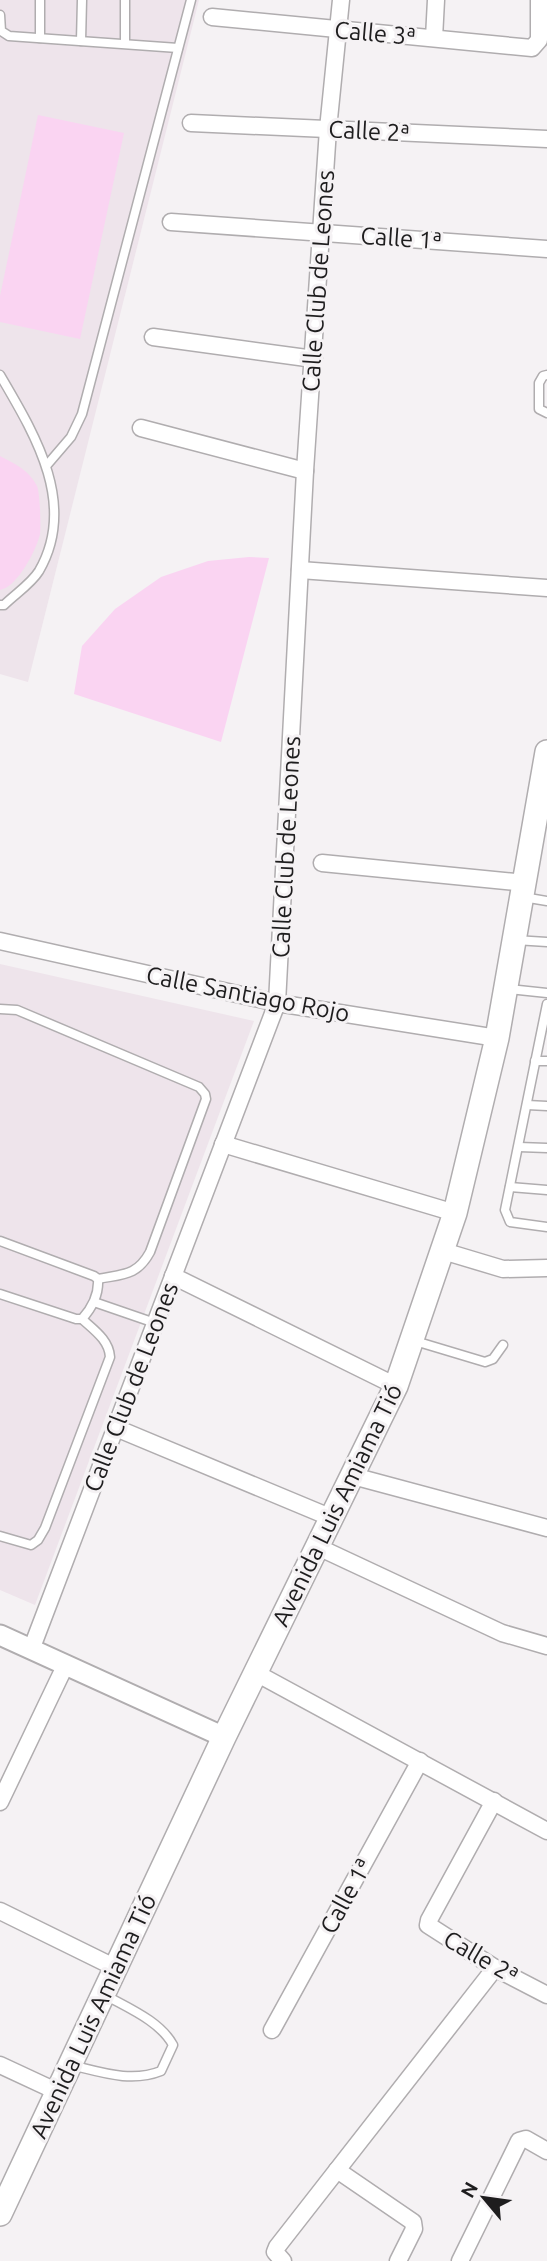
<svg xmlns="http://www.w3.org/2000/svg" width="547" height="2261" font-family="Ubuntu,sans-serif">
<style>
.built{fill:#eee4eb}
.pitch{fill:#fad4f2}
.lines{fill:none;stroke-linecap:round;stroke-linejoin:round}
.service-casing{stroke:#b0adaf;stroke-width:11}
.minor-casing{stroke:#b0adaf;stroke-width:19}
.tertiary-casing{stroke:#b0adaf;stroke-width:23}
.secondary-casing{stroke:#b0adaf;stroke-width:26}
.service{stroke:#fff;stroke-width:8}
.minor{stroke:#fff;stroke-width:16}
.tertiary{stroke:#fff;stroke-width:19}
.secondary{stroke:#fff;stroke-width:23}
.labels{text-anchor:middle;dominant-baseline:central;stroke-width:6;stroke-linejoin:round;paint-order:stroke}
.street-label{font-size:24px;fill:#1e1d1e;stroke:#f5f2f4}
</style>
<rect width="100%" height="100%" fill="#f5f2f4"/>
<g class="built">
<polygon points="0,0 199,0 28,682 0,674"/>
<polygon points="0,964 254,1021 35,1605 0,1590"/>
</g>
<g class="pitch">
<polygon points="38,115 124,133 80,339 0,322 0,296"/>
<path d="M0,456C15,464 29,470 37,486C40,492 41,527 40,534C36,551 17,587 0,590Z"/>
<polygon points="249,557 269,558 221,742 74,694 82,646 115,609 161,577 208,561"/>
</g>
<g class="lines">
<g class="service-casing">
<g id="service">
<polyline points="125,0 125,43"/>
<polyline points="0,15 1,31 9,36 178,48"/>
<polyline points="40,38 40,0"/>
<polyline points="81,41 82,0"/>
<path d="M0,375C34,433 78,504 39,571C31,584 15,594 4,605H0"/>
<polyline points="547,375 543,376 539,383 539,409 547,413"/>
<polyline points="47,465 71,437 82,414 191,0"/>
<polyline points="523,897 547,901"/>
<polyline points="515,940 547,942"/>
<polyline points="509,989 547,993"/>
<polyline points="547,1004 505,1210 510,1222 547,1227"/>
<path d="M0,1009L17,1010L199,1087L205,1094L206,1099L150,1252C137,1276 123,1274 98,1279"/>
<polyline points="535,1061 547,1061"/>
<polyline points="527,1105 547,1106"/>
<polyline points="519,1147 547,1148"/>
<polyline points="510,1187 547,1190"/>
<path d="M0,1241L94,1276L98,1279C99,1294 92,1308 82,1319H76L0,1294"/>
<polyline points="94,1302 155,1323"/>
<polyline points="415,1341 485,1362 493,1359 503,1345"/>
<path d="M0,1536L31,1545L38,1540L45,1528L110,1357C109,1340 94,1330 82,1319"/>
<path d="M71,2065C101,2072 131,2083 161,2071L173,2045C160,2021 128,2008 105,1995"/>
</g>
</g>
<g class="minor-casing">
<g id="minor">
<polyline points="212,17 532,48 539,40 539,0"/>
<polyline points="434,38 436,0"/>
<polyline points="191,123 547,139"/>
<polyline points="171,222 547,249"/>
<polyline points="153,337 314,359"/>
<polyline points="141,428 305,471"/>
<polyline points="300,570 547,588"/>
<polyline points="322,863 526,883"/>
<polyline points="0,941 277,1003 497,1038"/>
<polyline points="223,1144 455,1213"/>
<polyline points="443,1251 503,1269 547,1268"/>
<polyline points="173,1276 396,1386"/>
<polyline points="116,1428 332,1518"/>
<polyline points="353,1476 547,1528"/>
<polyline points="318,1547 502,1633 547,1646"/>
<polyline points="31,1650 277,1003 305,471 328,129 341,0"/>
<polyline points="256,1673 547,1831"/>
<polyline points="494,1801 429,1920 428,1925 495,1968 547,1995"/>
<polyline points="0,1802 66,1664"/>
<polyline points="0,1911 116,1968"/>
<polyline points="272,2030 420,1761"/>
<polyline points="0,2065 58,2092"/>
<polyline points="337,2170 413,2222 414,2229 398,2261"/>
<polyline points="283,2261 275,2252 277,2247 495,1968"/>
<polyline points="460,2261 519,2141 526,2139 547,2151"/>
</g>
</g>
<g class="tertiary-casing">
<polyline id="tertiary" points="0,1635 224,1737"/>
</g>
<g class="secondary-casing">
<polyline id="secondary" points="0,2214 224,1737 396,1386 455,1213 497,1038 547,752"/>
</g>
<use href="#service" class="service"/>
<use href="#minor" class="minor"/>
<use href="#tertiary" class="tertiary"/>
<use href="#secondary" class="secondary"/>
</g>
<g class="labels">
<g class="street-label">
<text transform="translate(375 33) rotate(5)">Calle 3ª</text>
<text transform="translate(369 131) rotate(3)">Calle 2ª</text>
<text transform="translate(401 238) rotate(4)">Calle 1ª</text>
<text transform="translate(318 281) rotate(-86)">Calle Club de Leones</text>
<text transform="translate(286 847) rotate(-87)">Calle Club de Leones</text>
<text transform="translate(248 994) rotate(11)">Calle Santiago Rojo</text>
<text transform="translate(131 1387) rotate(-69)">Calle Club de Leones</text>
<text transform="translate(337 1505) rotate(-64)">Avenida Luis Amiama Tió</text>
<text transform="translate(346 1896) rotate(-61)">Calle 1ª</text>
<text transform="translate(481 1957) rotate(30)">Calle 2ª</text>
<text transform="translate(93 2016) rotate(-65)">Avenida Luis Amiama Tió</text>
</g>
</g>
<g transform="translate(484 2198) rotate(299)" stroke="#f5f2f4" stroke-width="5" paint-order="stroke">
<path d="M0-5L12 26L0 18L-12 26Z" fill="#1e1d1e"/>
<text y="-10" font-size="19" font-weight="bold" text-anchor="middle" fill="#1e1d1e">N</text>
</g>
</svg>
